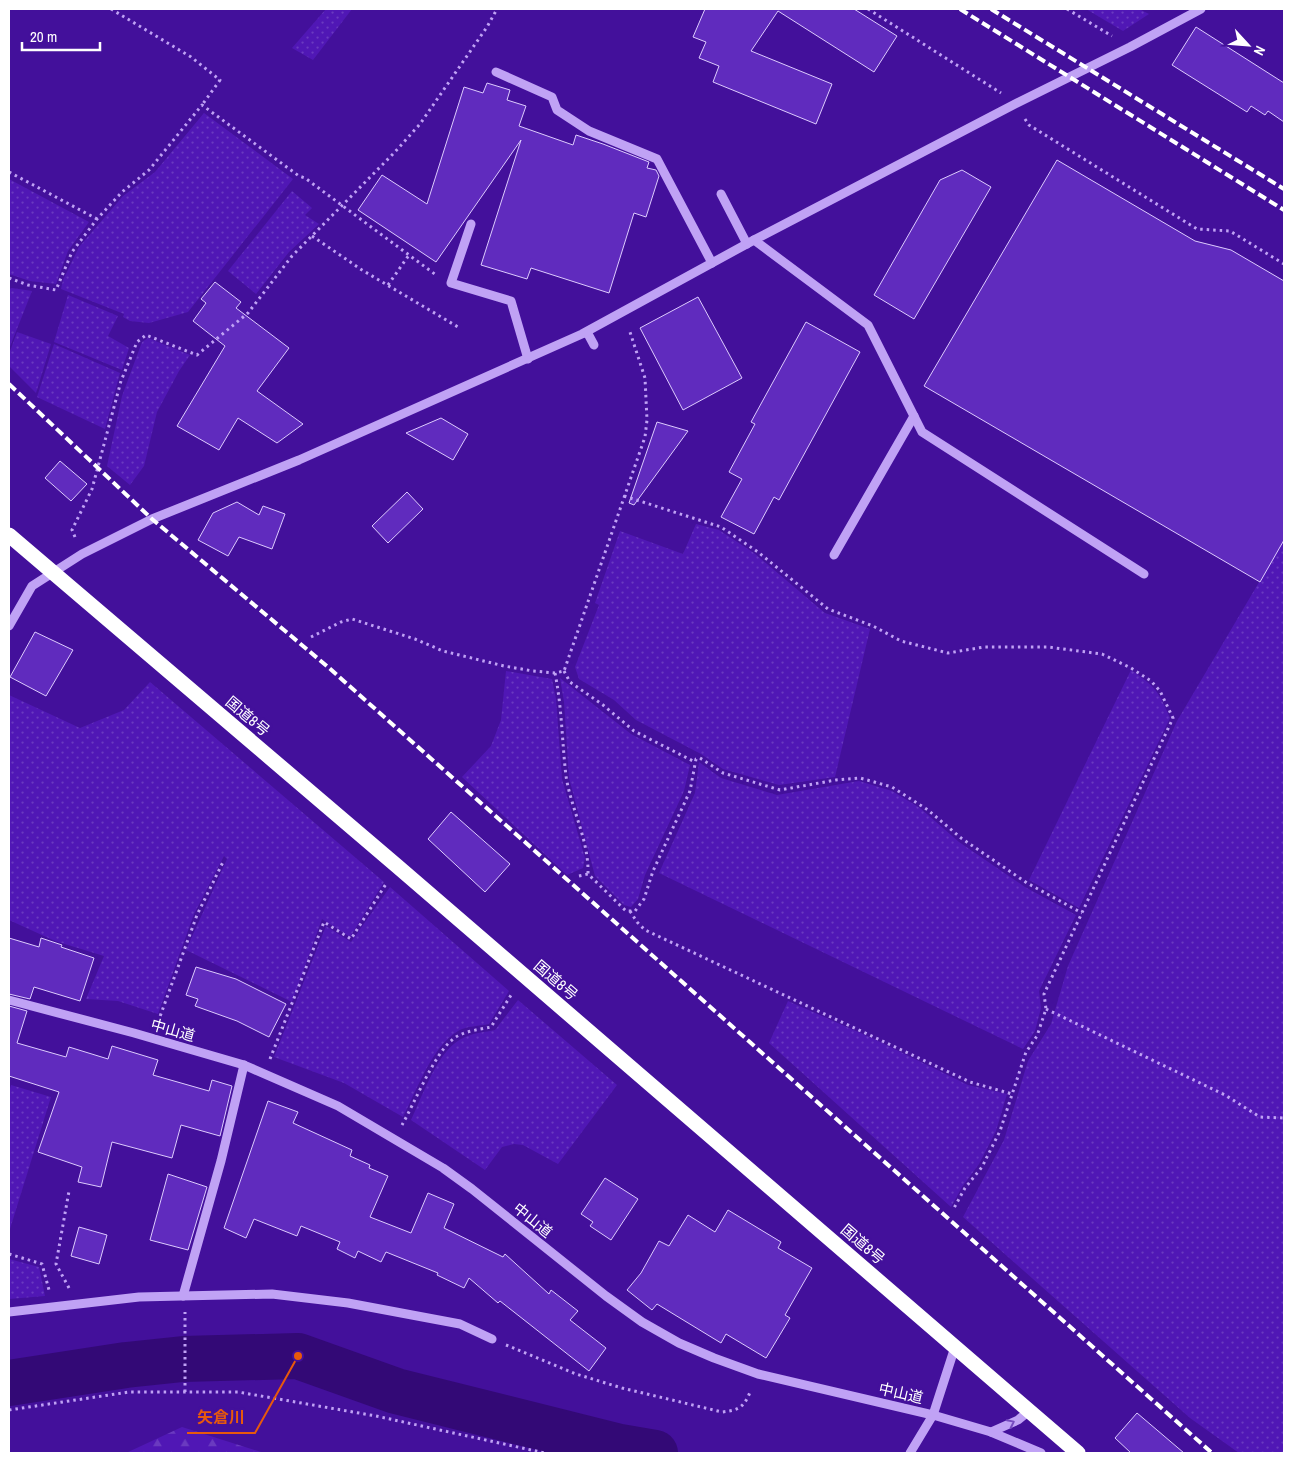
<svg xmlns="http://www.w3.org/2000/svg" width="1293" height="1462" font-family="'Archivo Narrow','Noto Sans JP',sans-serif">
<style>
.grass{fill:url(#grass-dots)}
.forest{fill:url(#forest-firs)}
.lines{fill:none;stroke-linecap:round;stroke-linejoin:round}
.river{stroke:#330976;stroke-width:46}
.building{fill:#602bbe;stroke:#ddcbfe}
.path{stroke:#c0a2f5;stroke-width:3;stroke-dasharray:2.5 4;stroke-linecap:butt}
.minor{stroke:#c0a2f5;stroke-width:9}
.highway{stroke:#fff;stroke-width:15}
.rail{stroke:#fff;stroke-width:4;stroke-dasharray:9 4;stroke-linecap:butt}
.oneway{stroke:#754abf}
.labels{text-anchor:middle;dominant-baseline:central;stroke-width:5;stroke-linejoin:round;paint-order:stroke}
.street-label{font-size:15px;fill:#fff;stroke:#43109b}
.leader{fill:none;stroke:#e8590c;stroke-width:2}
.callout-dot{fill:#e8590c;stroke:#43109b;stroke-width:2}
.callout-label{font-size:16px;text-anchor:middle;font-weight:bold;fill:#e8590c;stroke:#43109b;stroke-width:5;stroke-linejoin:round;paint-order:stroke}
</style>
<defs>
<pattern id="grass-dots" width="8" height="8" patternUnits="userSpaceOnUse" patternTransform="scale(1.25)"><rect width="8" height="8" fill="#5017b5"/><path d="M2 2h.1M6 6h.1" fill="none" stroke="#6a3ac0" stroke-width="1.8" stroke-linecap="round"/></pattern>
<pattern id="forest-firs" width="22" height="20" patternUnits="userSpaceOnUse" patternTransform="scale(1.25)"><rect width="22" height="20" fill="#5017b5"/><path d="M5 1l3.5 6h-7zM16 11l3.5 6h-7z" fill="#6a3ac0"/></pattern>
</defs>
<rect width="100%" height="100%" fill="#43109b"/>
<g class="grass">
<polygon points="326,9 352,9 313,60 292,48"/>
<polygon points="1086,9 1139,9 1149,14 1123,31"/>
<polygon points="204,113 293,179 188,312 149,323 130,321 123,317 124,314 61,289 63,280 79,247 123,196 155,172"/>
<polygon points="9,179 89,222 68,251 56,284 30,281 9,274"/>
<polygon points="292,191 312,208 305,215 319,224 289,252 256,294 228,271"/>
<polygon points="12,288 32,291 9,349 9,289"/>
<polygon points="68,295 118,316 108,336 129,348 122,370 54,342"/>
<polygon points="17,332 51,344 36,393 9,366 9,354"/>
<polygon points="148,338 190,355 179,371 157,412 144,466 130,485 107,466 122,396 142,342"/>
<polygon points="54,344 120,373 105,429 37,397"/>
<polygon points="696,524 719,530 754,553 825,613 870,629 835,777 779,785 723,769 701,754 636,720 614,700 579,679 575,667 599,605 595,603 620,531 683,554"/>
<polygon points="1284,540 1284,1453 1239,1453 1190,1418 963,1217 1004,1140 1028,1061 1051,1024 1068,966 1177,721"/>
<path d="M1131,670C1156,687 1158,691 1170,718L1079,908L1029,880Z"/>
<polygon points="506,671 552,679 556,699 562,779 585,858 583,868 567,875 462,777 491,746 501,720"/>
<polygon points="560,678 631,734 690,765 684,791 645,875 638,899 631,907 624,905 595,876 569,778 564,702"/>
<polygon points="150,682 384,882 350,937 322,919 292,1002 186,950 227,859 224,856 194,914 158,1014 118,1001 86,999 104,956 55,941 9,920 9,695 80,728 124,710"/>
<polygon points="699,762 721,778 777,795 859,781 892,791 920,808 959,842 1025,887 1076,915 1039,991 1041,1008 1035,1031 1023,1049 659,873 695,793"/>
<path d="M390,887L509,991L489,1024C479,1026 467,1026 458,1031C432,1046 417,1090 403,1117L344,1083L274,1057L326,926L351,942Z"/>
<path d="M518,1000L617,1085L558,1164L523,1145L514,1144L502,1147L485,1170L411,1120C423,1095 438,1048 465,1037C474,1033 485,1032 495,1030Z"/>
<polygon points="788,1001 874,1039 968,1085 1007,1094 996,1131 979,1164 962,1187 951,1207 769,1043"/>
<polygon points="11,1085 51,1097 9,1232 9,1092"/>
<polygon points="9,1259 39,1267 45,1296 9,1299"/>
</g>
<polygon class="forest" points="182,1427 264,1453 126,1453"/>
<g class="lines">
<polyline class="river" points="9,1383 126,1365 183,1359 298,1356 396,1391 620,1447 655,1453"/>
</g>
<g class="building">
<polygon points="705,9 854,9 897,36 874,72 778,11 751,51 832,84 816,124 713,82 719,66 699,58 706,42 693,37"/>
<polygon points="1196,27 1284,83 1284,122 1268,111 1265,115 1251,106 1247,112 1172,65"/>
<polygon points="487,83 510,90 507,100 526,106 519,126 573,145 576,135 603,144 649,162 647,168 656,170 659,176 646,217 634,213 609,293 531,268 527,279 481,265 521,140 436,262 358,210 382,175 427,204 464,87 483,93"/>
<polygon points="1057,160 1195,241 1231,250 1284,281 1284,540 1260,582 924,386"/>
<polygon points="962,170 991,187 914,319 874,295 940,180"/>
<polygon points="215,282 241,302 236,308 289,348 257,391 303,424 277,443 238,418 219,450 177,426 225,346 193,321 206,303 201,299"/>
<polygon points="698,297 742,378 683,410 640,328"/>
<polygon points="806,322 860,352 779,500 774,497 754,534 721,517 742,479 729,472 755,424 751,422"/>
<polygon points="441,418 468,434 453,460 406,433"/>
<polygon points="657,422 688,431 634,505 629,503"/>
<polygon points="60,461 87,484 71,501 45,478"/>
<polygon points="407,492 423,509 388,543 372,526"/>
<polygon points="237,502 259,515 263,506 285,514 272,549 239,537 228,556 198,540 213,513"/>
<polygon points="35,632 73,650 46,696 10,677"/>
<polygon points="451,812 510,864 485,892 428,839"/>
<polygon points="9,938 39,947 41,938 62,945 61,947 94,958 80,1001 34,987 30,999 9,994"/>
<polygon points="196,967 236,979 286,1004 269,1037 237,1021 195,1006 198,999 186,995"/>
<polygon points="9,1006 27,1011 17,1043 66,1057 69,1047 108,1059 112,1046 158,1060 153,1075 209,1091 212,1080 232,1086 220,1136 181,1125 172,1158 112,1142 101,1187 78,1182 82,1167 38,1152 59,1092 9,1076"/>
<polygon points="268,1101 298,1112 293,1123 352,1150 350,1156 370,1165 369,1168 388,1176 370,1217 411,1233 428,1193 454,1204 444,1228 503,1257 505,1254 549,1294 551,1290 578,1311 570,1320 606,1348 589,1371 500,1301 498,1303 469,1278 464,1288 437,1275 438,1273 386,1252 381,1262 358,1251 355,1258 337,1249 340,1242 301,1226 297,1236 254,1219 246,1238 224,1228"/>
<polygon points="168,1174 207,1187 188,1250 150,1240"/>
<polygon points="605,1178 638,1199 611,1240 590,1226 593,1222 581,1214"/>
<polygon points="728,1210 781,1242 778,1248 812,1268 785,1315 790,1318 766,1358 726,1334 721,1343 657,1304 652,1310 627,1290 641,1273 659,1241 669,1246 688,1215 715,1232"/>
<polygon points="79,1227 107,1235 99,1264 71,1256"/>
<polygon points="1137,1413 1184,1453 1131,1453 1115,1438"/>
</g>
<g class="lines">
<g class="path">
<polyline points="111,9 191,57 220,80 202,105"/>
<polyline points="868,9 1001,93"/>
<polyline points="1067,9 1112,36"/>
<polyline points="1025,119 1029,125 1197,229 1230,231 1284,264"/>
<polyline points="9,172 97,219"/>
<polyline points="312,236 362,270 458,327"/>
<polyline points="9,278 28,285 56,290 72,252 97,219 122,192 149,170 202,105 299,176 305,178 436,275"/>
<polyline points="388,285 409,255"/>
<polyline points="624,496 721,527 758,552 828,609 873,626 901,641 948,653 984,647 1048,647 1102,654 1131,668 1151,681 1160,691 1173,718 1044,994 1046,1009 1037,1036 1026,1052 1000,1131 982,1167 965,1188 954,1208"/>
<polyline points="75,537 72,530 92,489 121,381 137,342 146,335 197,355 248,313 292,256 394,153 420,124 487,27 497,9"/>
<polyline points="311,637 341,622 352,619 415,639 443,651 504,666 533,671 555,673 564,671 645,437 647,420 645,378 629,329"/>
<polyline points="564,671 570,682 603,705 634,731 695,762"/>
<path d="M555,673C562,708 562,742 566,776C571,809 589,840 588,874"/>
<polyline points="579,876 588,874 626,911 635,911 644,899 653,871 690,791 696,759 700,758 723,773 780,790 836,780 860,778 892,787 928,810 961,838 1027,883 1082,913"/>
<polyline points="630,911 637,922 645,930 970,1082 1012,1094"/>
<polyline points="1046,1009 1225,1095 1260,1117 1284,1118"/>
<polyline points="158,1022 197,915 224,860"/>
<polyline points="270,1059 324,922 351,939 386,884"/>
<path d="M402,1125C414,1104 434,1055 451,1041C461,1031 478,1030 491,1027L513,992"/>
<polyline points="9,1254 42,1264 49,1290"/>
<polyline points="69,1288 56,1264 69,1191"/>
<path d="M506,1345L576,1374L622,1388L722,1412C740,1410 744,1407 751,1390"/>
<polyline points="185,1392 185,1312"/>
<polyline points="9,1410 129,1392 238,1392 376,1416 545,1453"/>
</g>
<g class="minor">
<polyline points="496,72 552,97 557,110 589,131 657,159 712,263"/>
<polyline points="721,194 747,244"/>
<polyline points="471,224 451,283 511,301 528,359"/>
<polyline points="754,240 868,325 922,432 1144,574"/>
<polyline points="587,332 594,345"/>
<polyline points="834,555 914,416"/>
<polyline points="9,626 32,586 82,554 152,519 299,460 582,334 754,240 1017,103 1130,47 1201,9"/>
<polyline points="9,1000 134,1033 244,1065 338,1106 443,1168 472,1189 606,1296 642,1322 679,1343 714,1358 758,1374 933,1415 991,1432 1041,1453"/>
<polyline points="183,1296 221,1161 244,1065"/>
<polyline points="9,1312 139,1297 272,1294 348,1303 460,1324 492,1339"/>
<polyline points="991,1432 1018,1420 1029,1411"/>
<polyline points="910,1453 933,1415 955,1347"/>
</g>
<polyline class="highway" points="9,535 397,866 1078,1453"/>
<g class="rail">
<polyline points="960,9 1284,210"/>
<polyline points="991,9 1284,189"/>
<polyline points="9,384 152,519 328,667 1212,1453"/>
</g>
</g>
<defs><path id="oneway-chevron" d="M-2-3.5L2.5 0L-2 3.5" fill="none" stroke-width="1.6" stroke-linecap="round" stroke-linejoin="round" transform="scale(1.25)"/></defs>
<use class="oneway" href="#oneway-chevron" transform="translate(1011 1423) rotate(-26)"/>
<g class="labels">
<g class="street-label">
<text transform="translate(248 716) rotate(40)">国道8号</text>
<text transform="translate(556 980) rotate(41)">国道8号</text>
<text transform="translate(173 1030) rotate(16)">中山道</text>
<text transform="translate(533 1220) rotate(39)">中山道</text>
<text transform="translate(863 1244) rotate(41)">国道8号</text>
<text transform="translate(901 1393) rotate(13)">中山道</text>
</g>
</g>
<path class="leader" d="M298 1356L255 1433H187"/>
<circle class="callout-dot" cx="298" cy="1356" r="5"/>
<g class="callout-label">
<text x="221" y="1423">矢倉川</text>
</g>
<rect width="1293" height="1462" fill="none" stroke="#ffffff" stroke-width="20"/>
<g transform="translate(1248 45) rotate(116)" stroke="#43109b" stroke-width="4" paint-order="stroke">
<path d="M0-4L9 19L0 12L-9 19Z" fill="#ffffff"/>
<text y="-8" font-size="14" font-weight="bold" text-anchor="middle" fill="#ffffff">N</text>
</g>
<path d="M22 42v8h78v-8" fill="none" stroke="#ffffff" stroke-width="2.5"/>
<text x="30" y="42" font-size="15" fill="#ffffff" stroke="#43109b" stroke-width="4" paint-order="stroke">20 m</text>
</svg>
